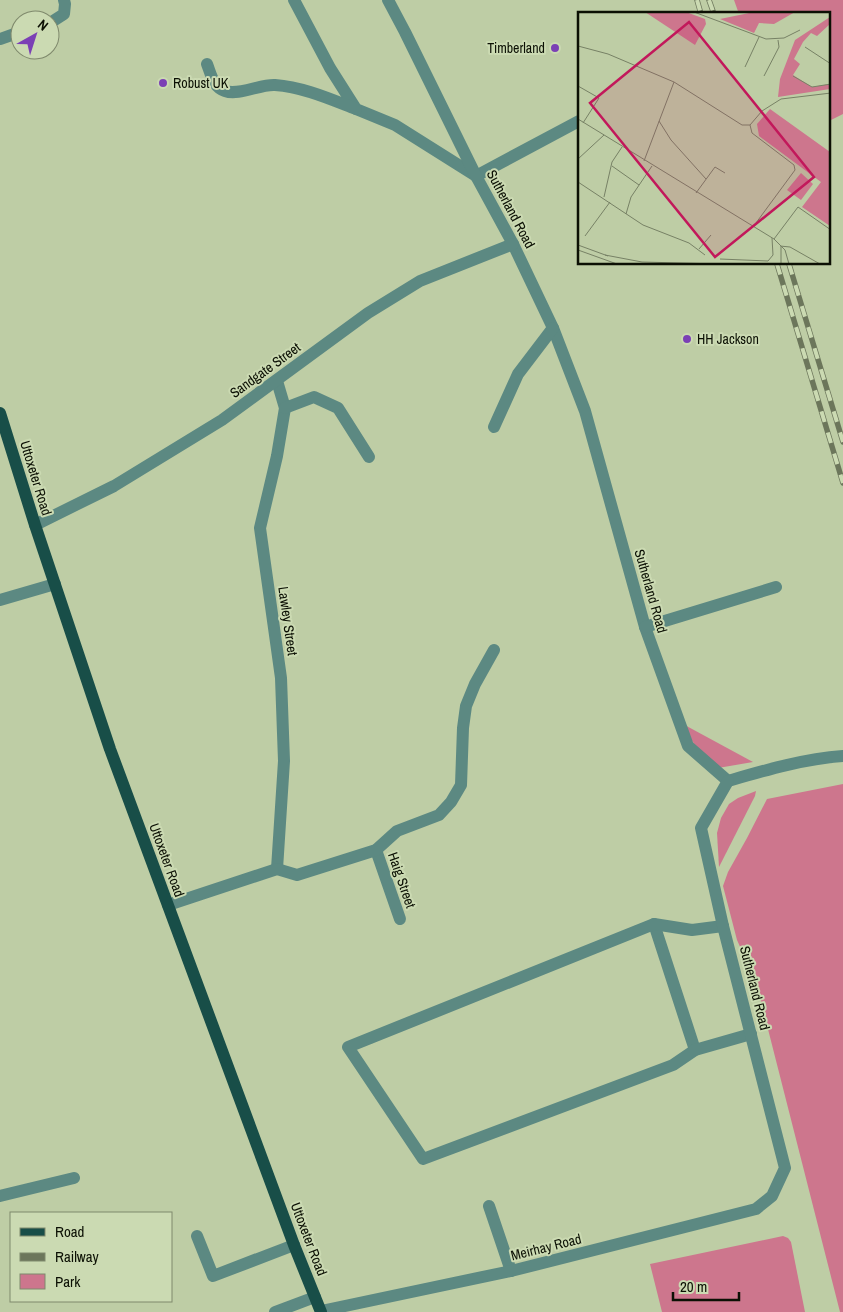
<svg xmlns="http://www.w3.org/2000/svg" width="843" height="1312" font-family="'Archivo Narrow',sans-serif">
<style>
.green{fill:#cd768d}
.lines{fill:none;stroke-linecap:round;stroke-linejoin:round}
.minor{stroke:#5c8982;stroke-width:12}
.major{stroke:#184e48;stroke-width:12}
.rail-casing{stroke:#6c765b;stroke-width:5.5}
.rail{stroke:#cbdab2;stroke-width:4;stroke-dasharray:11;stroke-linecap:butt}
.poi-dot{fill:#7b40b5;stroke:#cbdab2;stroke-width:2}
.labels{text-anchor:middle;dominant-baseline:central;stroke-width:4;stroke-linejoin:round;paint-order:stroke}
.poi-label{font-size:14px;fill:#0c1004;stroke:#cbdab2;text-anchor:start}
.street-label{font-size:14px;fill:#0c1004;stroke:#cbdab2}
.inset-road{fill:none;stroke:#778165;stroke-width:1}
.view{fill:#c2185b;fill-opacity:0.15;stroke:#c2185b;stroke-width:2.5}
.inset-edge{fill:none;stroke:#0c1004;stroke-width:2.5}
</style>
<rect width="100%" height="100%" fill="#becda5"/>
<g class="green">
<polygon points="734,0 843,0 843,114 829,121 829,14 739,14"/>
<polygon points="681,723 753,762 718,768 708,766"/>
<polygon points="843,784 843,1312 840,1312 756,982 737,940 723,886 728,872 747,838 767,799"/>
<polygon points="756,791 755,796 719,867 717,833 721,818 729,804 738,798"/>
<polygon points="783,1236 788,1238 791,1242 805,1312 662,1312 650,1264"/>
</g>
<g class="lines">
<g class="minor">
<polyline points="294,0 330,68 356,109 395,125 476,176 579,121"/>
<polyline points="388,0 405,32 476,176 513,244 553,328 585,411 645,627 688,746 728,781"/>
<polyline points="50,23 64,14 65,4 64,0"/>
<polyline points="0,39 20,32"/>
<path d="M207,64C211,74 213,87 225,91C239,96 260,84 275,85C303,87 330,99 356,109"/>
<polyline points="277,381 285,408 277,456 260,528 281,678 284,761 277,869"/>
<polyline points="285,408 314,397 338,408 369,457"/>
<polyline points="494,427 518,374 553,328"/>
<polyline points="35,525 114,486 222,420 368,313 420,281 513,244"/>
<polyline points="0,600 55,584"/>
<polyline points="645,627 776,587"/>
<path d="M728,781C766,770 803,759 843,756"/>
<polyline points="376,850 400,919"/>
<polyline points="168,905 277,869 297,875 376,850 397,831 439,815 451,802 461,785 463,728 466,706 475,684 494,650"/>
<polyline points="654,924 695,1050"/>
<polyline points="723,926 692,930 654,924 348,1047 423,1159 673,1065 695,1050 751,1034"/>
<polyline points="0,1196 74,1178"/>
<polyline points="489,1206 511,1271"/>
<polyline points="197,1236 213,1276 294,1245"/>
<polyline points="321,1311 511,1271 756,1209 772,1196 785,1168 723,926 701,828 728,781"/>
<polyline points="275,1312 315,1297"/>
</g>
<polyline class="major" points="0,413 35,525 110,749 294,1245 321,1312"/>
<g class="rail-casing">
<g id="rail">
<polyline points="697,0 701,14"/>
<polyline points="709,0 714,14"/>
<polyline points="777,264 843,483"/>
<polyline points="789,264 843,442"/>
</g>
</g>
<use href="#rail" class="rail"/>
</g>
<g class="poi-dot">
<circle cx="555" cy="48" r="5"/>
<circle cx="163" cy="83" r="5"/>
<circle cx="687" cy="339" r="5"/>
</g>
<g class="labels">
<g class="poi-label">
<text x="545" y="48" text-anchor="end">Timberland</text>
<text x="173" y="83">Robust UK</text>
<text x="697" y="339">HH Jackson</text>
</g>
<g class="street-label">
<text transform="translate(511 209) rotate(62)">Sutherland Road</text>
<text transform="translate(265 370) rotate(-36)">Sandgate Street</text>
<text transform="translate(36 478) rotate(73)">Uttoxeter Road</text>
<text transform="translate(651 591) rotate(74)">Sutherland Road</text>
<text transform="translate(288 621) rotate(82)">Lawley Street</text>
<text transform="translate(167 860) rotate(70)">Uttoxeter Road</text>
<text transform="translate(402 880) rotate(71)">Haig Street</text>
<text transform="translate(755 988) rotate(76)">Sutherland Road</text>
<text transform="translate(309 1239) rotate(69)">Uttoxeter Road</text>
<text transform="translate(546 1247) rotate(-14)">Meirhay Road</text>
</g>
</g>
<g transform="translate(578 12)">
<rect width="252" height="252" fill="#becda5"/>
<path d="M67,0H108L127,7L128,12L117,33ZM176,0H217L196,12L181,11L176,21L142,7ZM252,5V12L239,24L233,21L225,30L216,47L222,52L215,63L234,75L252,72V77L200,85L202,67L217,28ZM192,97L252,140V214L224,195L243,170L181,124L179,112ZM223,161L235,172L223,188L209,178Z" fill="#cd768d"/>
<path class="inset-road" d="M116,0L188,27L206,26L222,18M0,34L30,42L96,70L164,113H172M227,35L253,52M167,55L181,25M186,64L201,35L200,28M215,64L234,75L253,72M0,74L21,86L5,111M0,107L196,227L207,238L211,252M81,109L93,128L128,167M172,113L174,121L216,153L217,158L175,215M172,113L184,99L203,87L253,81M0,147L26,123M66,149L96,70M34,154L61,173M0,170L65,213L111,231L127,243M118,181L137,155L147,161M26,185L34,150L44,135M48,202L53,185L74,154M7,224L32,190M196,227L220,195L253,218M0,233L30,244M202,234L212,235L242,252M121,237L133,223M0,238L39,252M27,243L64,250L141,252M142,247L190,249L195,243L194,226M203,252V235"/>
<path class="view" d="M111,10L236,165L137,245L12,91Z"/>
<rect width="252" height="252" class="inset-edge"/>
</g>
<rect x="10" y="1212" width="162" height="90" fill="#cbdab2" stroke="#7f896c"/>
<rect x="20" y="1228" width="25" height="8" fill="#184e48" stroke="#7f896c"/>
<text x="55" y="1237" font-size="15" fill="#0c1004">Road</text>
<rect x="20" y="1253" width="25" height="8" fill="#6c765b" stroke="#7f896c"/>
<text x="55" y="1262" font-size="15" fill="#0c1004">Railway</text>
<rect x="20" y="1274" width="25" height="15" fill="#cd768d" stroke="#7f896c"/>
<text x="55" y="1287" font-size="15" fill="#0c1004">Park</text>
<g transform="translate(35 35) rotate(39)"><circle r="24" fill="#cbdab2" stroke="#7f896c"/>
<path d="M0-4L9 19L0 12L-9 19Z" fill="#7b40b5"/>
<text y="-8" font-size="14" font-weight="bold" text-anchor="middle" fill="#0c1004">N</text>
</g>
<path d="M673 1292v8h66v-8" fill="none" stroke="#0c1004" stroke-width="2.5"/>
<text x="680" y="1292" font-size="15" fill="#0c1004" stroke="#cbdab2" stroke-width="4" paint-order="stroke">20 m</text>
</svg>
